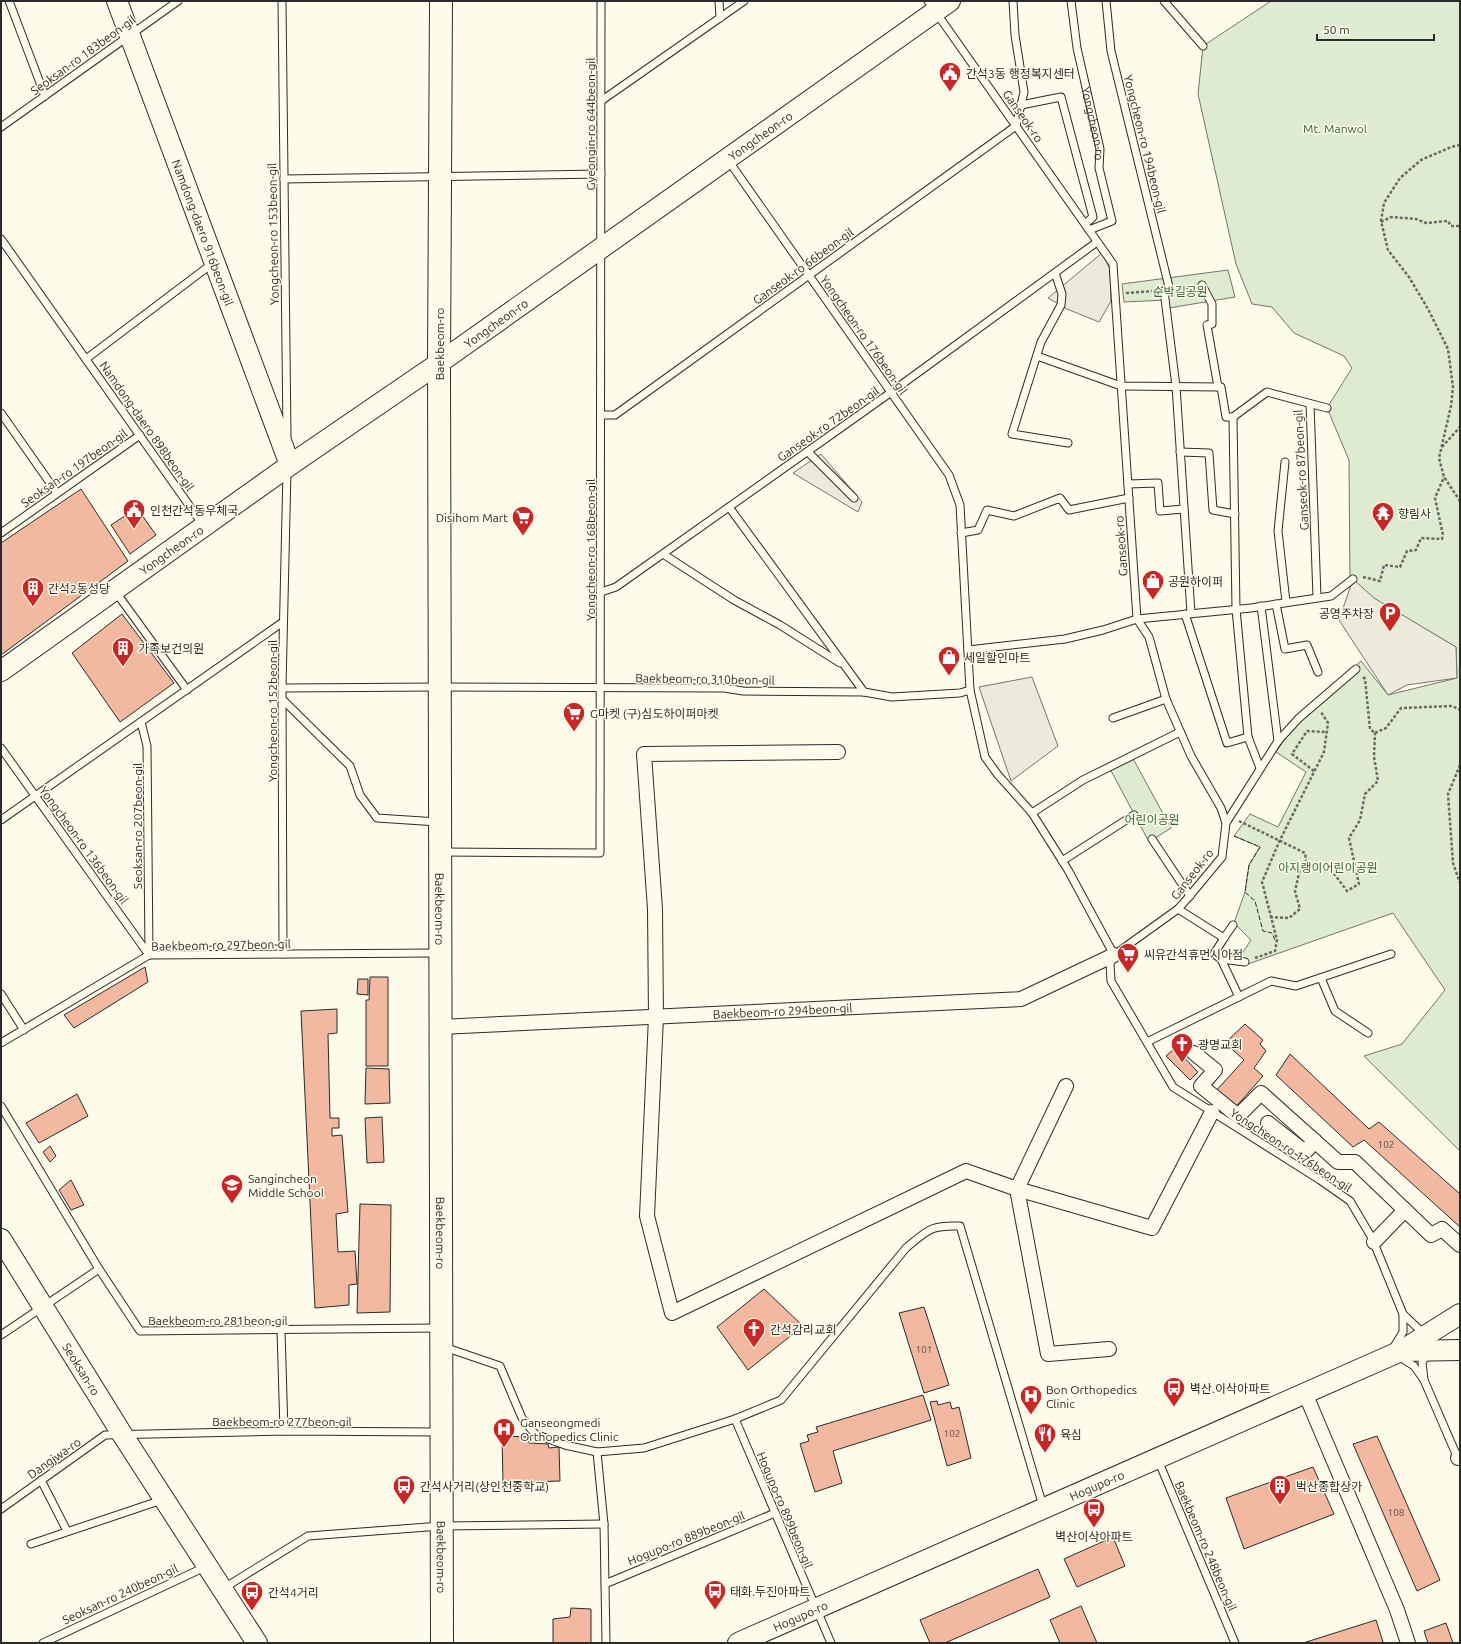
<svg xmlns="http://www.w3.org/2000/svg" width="1461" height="1644" font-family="Ubuntu,'Noto Sans KR',sans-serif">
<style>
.green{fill:#deebd1;stroke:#74746e}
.parking{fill:#eceadb;stroke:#74746e}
.building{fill:#f2b8a0;stroke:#2b2b2b}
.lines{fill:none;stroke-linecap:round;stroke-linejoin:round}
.lane-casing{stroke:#2b2b2b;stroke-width:9}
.street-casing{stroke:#2b2b2b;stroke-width:16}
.secondary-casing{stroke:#2b2b2b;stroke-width:22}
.primary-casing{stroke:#2b2b2b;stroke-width:24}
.path{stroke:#6a6964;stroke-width:2.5;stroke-dasharray:3 2;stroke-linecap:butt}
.lane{stroke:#fdfbea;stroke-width:7}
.street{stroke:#fdfbea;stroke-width:14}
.secondary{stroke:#fdfbea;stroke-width:20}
.primary{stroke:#fdfbea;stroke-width:22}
.fence{stroke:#2b2b2b;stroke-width:1;stroke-dasharray:5 2;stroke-linecap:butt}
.labels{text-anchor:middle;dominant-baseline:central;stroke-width:3;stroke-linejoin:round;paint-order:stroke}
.number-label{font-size:10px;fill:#5d4e48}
.street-label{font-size:12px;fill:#2b2b2b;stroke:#fdfbea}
.poi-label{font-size:12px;fill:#2b2b2b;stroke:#fdfbea;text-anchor:start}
.park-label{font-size:12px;fill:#34623c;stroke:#fdfbea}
</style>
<rect width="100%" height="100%" fill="#fdfbea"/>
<g class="green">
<polygon points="1271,1 1460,1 1460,1151 1364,1056 1402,1044 1445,990 1393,913 1248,964 1239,958 1251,940 1234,923 1245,892 1249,865 1260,847 1234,836 1250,814 1278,827 1306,772 1276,752 1299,718 1361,661 1388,695 1457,678 1456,647 1350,585 1349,460 1327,408 1352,368 1344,356 1294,333 1272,307 1252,304 1236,264 1198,94 1203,46"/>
<polygon points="1228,270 1235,297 1169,308 1167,300 1124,302 1122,284"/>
<polygon points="1131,755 1171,828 1149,842 1109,767"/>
</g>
<g class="parking">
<polygon points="1102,253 1110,269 1111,301 1099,322 1067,309 1048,298"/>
<polygon points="821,454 862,502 858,512 793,473"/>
<polygon points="1353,579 1374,598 1456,647 1457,678 1407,685 1388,695 1339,620"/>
<polygon points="1032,677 1058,746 1011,781 979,687"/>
</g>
<g class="building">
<polygon points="81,489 128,561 1,655 1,543"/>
<polygon points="137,508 156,535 130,554 111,525"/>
<polygon points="122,614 174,683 120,722 72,653"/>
<polygon points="145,967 148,982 74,1028 64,1015"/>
<polygon points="370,977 388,977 388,1066 366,1066 366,1000 369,1000"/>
<polygon points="358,979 368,979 368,995 357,994"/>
<polygon points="337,1009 337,1033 328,1034 330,1118 339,1118 339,1128 332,1128 332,1136 342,1135 348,1212 336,1214 338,1252 355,1251 357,1284 349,1285 349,1305 315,1308 301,1011"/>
<polygon points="1245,1024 1263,1040 1260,1044 1266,1051 1254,1068 1263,1076 1234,1109 1215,1092 1244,1060 1225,1043"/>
<polygon points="1175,1048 1198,1072 1190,1080 1166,1056"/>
<polygon points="1290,1054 1369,1129 1379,1122 1460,1194 1460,1227 1364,1140 1353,1147 1276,1075"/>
<polygon points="366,1068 389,1069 390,1103 365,1104"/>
<polygon points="77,1094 88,1116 39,1143 26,1123"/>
<polygon points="382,1117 384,1162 367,1163 365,1118"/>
<polygon points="50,1146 56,1156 50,1162 43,1152"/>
<polygon points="71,1180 84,1205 71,1210 59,1190"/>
<polygon points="360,1204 391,1205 390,1312 357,1313"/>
<polygon points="764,1289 803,1326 748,1370 717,1327"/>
<polygon points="924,1307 949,1385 924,1393 899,1313"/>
<polygon points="923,1395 931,1420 833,1451 842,1483 815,1492 800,1444 809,1441 807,1435 818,1432 816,1427"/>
<polygon points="937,1401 938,1405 950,1402 952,1409 959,1407 971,1458 947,1466 930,1402"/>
<polygon points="502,1436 529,1437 529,1443 548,1444 549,1448 559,1447 560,1481 503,1483"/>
<polygon points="1377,1436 1440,1580 1417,1591 1353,1444"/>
<polygon points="1313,1467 1334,1514 1244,1549 1226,1498"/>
<polygon points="1113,1537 1125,1566 1077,1587 1064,1559"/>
<polygon points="1038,1569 1050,1597 945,1643 930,1643 920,1620"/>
<polygon points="1081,1606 1097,1643 1060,1643 1050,1620"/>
<polygon points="571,1608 591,1609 591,1643 553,1643 553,1619 570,1617"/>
<polygon points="1376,1620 1383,1642 1379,1643 1303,1643"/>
<polygon points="1446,1623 1453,1643 1428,1643 1424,1631"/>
</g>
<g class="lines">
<g class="lane-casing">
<g id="lane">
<polyline points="9,1 45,96"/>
<polyline points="282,1 287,436"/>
<polyline points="719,1 720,18"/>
<polyline points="928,1 1113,264 1137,619 1149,637 1166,699 1191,756 1221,808 1226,823 1222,857 1187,899 1178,909 1114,955 1110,964 1111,981 1173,1087 1320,1180 1350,1201 1372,1238 1403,1314 1425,1335"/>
<path id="s1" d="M1071,1L1077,48L1100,149L1099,168L1112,221L1089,230"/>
<polyline points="1106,1 1111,51 1170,291"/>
<polyline points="1164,1 1203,46"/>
<polyline points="601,101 744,1"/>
<polyline points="1021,105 1061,97 1093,217 1085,224"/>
<polyline points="1,127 178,1"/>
<polyline points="728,160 949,475 960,505 970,690 985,757 998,775 1032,813 1068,870 1114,955"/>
<polyline points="284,179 601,174"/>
<polyline points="1,239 203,525"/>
<polyline points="1055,273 1062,294 1061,305 1041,342 1012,434 1068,443"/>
<polyline points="1202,285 1212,304 1212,324 1207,325 1218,387"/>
<polyline points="1164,291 1176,386 1191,613"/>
<polyline points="1037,356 1121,386 1221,387 1226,417 1233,417 1267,392 1327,408"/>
<polyline points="86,359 213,263"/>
<polyline points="1310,404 1317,597"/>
<polyline points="1,413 57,493"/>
<polyline points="601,415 615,415 1016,126 1024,92 1015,35 1013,1"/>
<polyline points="1233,417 1236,609 1248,737 1260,768"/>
<polyline points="808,452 854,498"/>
<polyline points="1180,452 1209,453 1213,510 1235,514"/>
<polyline points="1285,462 1278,531 1286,602"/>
<polyline points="1128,484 1158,483 1160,511 1184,509"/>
<polyline points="729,507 864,692"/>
<polyline points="1,533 140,435"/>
<polyline points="961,533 978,530 987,510 1014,516 1060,498 1069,510 1129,498"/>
<polyline points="663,554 734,600 780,625 840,663"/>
<polyline points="115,591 187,690"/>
<polyline points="601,592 616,587 890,393 1097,242"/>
<polyline points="1276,604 1285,649 1307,645 1318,672"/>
<polyline points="1261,606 1278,741"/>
<polyline points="1185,614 1227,743 1248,737"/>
<polyline points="968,650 1065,639 1103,630 1137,619 1251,608 1331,596 1353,579"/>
<polyline points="282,688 439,687 724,688 743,691 864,692 892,697 960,693 970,690"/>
<polyline points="282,699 350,766 360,795 377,818 438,822"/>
<polyline points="1113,718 1166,699"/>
<polyline points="141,722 147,746 149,955"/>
<polyline points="1,748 149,955"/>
<polyline points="1032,813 1083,780 1180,732"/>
<polyline points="1,820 283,622"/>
<polyline points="1226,823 1278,741 1299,718 1356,669"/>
<polyline points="1152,839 1190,896"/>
<polyline points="442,852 600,853 601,1"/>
<polyline points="1062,861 1134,815"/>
<polyline points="1178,909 1224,938 1233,925"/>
<polyline points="1224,938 1214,954 1221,959 1239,997"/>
<polyline points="283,954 282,688 287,470"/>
<polyline points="1221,959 1245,962"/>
<polyline points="1321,978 1335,1011 1368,1033"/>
<polyline points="1,994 24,1030"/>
<polyline points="1147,1042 1271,981 1296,986 1391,954"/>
<polyline points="1,1043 149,955 438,953"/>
<polyline points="1,1106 99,1269 140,1331 439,1328"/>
<polyline points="281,1330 284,1431"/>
<polyline points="1,1335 99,1269"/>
<path d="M444,1347L500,1366L522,1418L535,1434L565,1445L597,1452L644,1448L735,1419L781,1400L906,1248C928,1230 930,1225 960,1226L1043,1506"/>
<polyline points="1392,1350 1403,1332 1403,1314"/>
<polyline points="1400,1357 1414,1366 1424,1380 1422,1362 1428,1353"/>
<polyline points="1424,1380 1459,1461"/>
<polyline points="735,1419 831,1643"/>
<polyline points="597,1452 604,1524 606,1643"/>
<polyline points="1158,1460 1235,1643"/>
<polyline points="41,1480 67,1531"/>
<polyline points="1,1509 105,1435 284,1431 439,1432"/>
<polyline points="31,1544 162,1500"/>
<polyline points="605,1584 775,1513"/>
<polyline points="224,1588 308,1536 441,1526 604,1524"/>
<polyline points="43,1643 205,1567"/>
</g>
</g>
<g class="street-casing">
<g id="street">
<polyline points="838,752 644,754 655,909 656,1017 647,1216 672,1313 966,1171 1017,1189 1066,1086"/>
<path id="s2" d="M440,1027L1021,999L1114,955"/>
<polyline points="1194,1053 1215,1070 1201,1086 1238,1116 1261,1093 1338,1162 1355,1162 1431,1235 1442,1229 1460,1245"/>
<polyline points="1268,1123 1305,1152 1315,1141"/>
<polyline points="1374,1242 1405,1210"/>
<polyline points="1109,1349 1048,1354 1017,1189 1152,1228 1212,1112"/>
<polyline points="1305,1393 1397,1610 1408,1643"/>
<polyline points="1458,1458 1460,1458"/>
</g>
</g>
<g class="secondary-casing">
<g id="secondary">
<path id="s3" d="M117,1L290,465"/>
<path id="s4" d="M1,671L290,465L439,363L950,1"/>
<path id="s5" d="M1,1239L122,1434L257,1643"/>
<polyline points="1401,1351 1460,1314"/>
<path id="s6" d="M738,1643L1401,1351L1460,1350"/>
</g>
</g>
<g class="primary-casing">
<g id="primary">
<path id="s7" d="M441,1L439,363L442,1643"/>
</g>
</g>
<g class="path">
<polyline points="1460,145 1451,147 1421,160 1400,178 1384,203 1381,221 1388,250 1409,277 1428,309 1448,349 1453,387 1451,406 1439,458 1444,477 1460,501"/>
<polyline points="1381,222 1391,217 1416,219 1426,223 1448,221 1451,226 1460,226"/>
<polyline points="1180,289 1192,287"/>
<polyline points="1126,293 1155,291"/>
<polyline points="1442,447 1460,427"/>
<polyline points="1363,577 1380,581 1384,565 1400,567 1407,551 1416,550 1421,538 1442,539 1443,535 1435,498 1444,477"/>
<polyline points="1363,677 1365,679 1370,729 1375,733"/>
<polyline points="1375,733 1386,728 1401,708 1452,706 1460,710"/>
<polyline points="1460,765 1448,794 1453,863 1460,883"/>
<polyline points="1314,771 1292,754 1307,731 1327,732"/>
<polyline points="1239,821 1305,853 1307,867 1326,863 1347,891 1359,884 1349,838 1360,820 1365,794 1378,781 1374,757 1375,733"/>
<polyline points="1270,917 1289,918 1300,909 1295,891 1300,869 1307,867"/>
<polyline points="1255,958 1275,951 1277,940 1262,882 1279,842 1324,752 1328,723 1321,712"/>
</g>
<use href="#lane" class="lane"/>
<use href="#street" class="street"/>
<use href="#secondary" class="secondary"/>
<use href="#primary" class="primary"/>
<polyline class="fence" points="1234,836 1260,847 1249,865 1245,892 1255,901 1263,931 1272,933 1275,940"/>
</g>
<defs>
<g id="civic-pin" transform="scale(1.15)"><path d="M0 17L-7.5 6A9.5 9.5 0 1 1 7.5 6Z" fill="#c62828" stroke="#fdfbea"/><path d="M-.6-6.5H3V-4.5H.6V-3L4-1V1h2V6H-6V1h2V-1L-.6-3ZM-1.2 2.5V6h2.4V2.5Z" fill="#fff"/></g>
<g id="temple-pin" transform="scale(1.15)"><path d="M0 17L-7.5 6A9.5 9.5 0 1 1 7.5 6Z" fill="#c62828" stroke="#fdfbea"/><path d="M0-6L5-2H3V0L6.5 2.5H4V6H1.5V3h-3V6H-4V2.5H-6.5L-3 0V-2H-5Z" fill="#fff"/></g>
<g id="supermarket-pin" transform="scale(1.15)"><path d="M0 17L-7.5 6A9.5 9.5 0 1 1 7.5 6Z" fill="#c62828" stroke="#fdfbea"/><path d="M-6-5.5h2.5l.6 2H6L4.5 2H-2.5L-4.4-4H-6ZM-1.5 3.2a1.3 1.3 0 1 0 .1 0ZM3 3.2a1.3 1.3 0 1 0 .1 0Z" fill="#fff"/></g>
<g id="shop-pin" transform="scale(1.15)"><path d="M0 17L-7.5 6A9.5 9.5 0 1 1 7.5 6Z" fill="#c62828" stroke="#fdfbea"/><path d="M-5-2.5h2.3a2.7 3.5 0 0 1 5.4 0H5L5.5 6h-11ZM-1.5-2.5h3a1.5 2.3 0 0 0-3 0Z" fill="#fff"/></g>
<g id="building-pin" transform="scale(1.15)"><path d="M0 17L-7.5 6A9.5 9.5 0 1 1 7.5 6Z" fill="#c62828" stroke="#fdfbea"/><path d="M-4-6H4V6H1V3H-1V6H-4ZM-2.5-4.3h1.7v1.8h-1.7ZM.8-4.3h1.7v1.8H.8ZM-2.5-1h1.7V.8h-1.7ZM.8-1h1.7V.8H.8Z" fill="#fff"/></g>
<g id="parking-pin" transform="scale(1.15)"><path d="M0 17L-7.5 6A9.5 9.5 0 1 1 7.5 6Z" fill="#c62828" stroke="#fdfbea"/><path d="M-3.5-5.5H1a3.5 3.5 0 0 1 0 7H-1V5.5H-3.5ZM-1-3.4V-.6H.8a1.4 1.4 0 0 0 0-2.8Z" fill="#fff"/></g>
<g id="church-pin" transform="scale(1.15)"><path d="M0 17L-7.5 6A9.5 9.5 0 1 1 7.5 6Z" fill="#c62828" stroke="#fdfbea"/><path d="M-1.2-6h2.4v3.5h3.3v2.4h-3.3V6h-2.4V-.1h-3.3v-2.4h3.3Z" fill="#fff"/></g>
<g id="school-pin" transform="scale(1.15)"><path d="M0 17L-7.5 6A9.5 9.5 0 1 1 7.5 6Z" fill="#c62828" stroke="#fdfbea"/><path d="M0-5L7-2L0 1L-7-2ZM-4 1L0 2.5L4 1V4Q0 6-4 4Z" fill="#fff"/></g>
<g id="bus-pin" transform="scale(1.15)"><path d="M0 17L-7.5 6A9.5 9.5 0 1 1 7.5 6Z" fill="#c62828" stroke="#fdfbea"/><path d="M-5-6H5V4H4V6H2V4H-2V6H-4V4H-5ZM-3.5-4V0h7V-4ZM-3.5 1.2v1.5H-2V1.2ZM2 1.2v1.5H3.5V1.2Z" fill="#fff"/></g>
<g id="hospital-pin" transform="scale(1.15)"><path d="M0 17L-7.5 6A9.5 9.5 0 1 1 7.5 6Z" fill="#c62828" stroke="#fdfbea"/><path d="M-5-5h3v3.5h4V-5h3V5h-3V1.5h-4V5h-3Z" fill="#fff"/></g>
<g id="restaurant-pin" transform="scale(1.15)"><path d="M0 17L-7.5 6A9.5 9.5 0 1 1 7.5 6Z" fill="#c62828" stroke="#fdfbea"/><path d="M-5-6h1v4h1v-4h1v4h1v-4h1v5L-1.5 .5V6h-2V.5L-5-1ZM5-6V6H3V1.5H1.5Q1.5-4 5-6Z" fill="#fff"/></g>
</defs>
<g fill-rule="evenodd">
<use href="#civic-pin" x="950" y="73"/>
<use href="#civic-pin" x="134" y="510"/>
<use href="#temple-pin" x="1383" y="513"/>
<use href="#supermarket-pin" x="523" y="517"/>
<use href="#shop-pin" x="1153" y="581"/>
<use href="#building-pin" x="33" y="588"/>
<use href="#parking-pin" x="1390" y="613"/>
<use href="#building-pin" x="123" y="648"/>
<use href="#shop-pin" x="949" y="657"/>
<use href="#supermarket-pin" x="574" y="713"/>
<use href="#supermarket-pin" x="1128" y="954"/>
<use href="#church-pin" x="1182" y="1044"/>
<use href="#school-pin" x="232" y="1185"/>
<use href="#church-pin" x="754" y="1329"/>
<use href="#bus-pin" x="1174" y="1388"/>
<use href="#hospital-pin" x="1031" y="1396"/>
<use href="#hospital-pin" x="504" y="1429"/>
<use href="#restaurant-pin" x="1045" y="1434"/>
<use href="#bus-pin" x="404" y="1486"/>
<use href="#building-pin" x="1280" y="1486"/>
<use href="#bus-pin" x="1094" y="1509"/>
<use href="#bus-pin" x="715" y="1591"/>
<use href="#bus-pin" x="252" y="1592"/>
</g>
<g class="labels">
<g class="number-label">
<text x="1386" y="1144">102</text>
<text x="924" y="1349">101</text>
<text x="952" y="1433">102</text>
<text x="1396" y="1512">108</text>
</g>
<g class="street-label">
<text transform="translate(83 55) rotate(-36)">Seoksan-ro 183beon-gil</text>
<text transform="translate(1023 116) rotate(55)">Ganseok-ro</text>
<text stroke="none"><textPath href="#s1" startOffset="125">Yongcheon-ro</textPath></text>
<text transform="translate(590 124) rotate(-90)">Gyeongin-ro 644beon-gil</text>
<text stroke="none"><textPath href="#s4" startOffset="929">Yongcheon-ro</textPath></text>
<text transform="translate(1145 144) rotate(76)">Yongcheon-ro 194beon-gil</text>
<text stroke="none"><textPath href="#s3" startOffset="247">Namdong-daero 916beon-gil</textPath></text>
<text transform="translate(273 234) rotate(-91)">Yongcheon-ro 153beon-gil</text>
<text transform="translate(803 266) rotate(-36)">Ganseok-ro 66beon-gil</text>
<text stroke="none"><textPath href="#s4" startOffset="605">Yongcheon-ro</textPath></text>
<text transform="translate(864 335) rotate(55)">Yongcheon-ro 176beon-gil</text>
<text transform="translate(439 344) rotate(-90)">Baekbeom-ro</text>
<text transform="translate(828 424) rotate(-35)">Ganseok-ro 72beon-gil</text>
<text transform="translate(147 426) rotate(55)">Namdong-daero 898beon-gil</text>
<text transform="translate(74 468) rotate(-35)">Seoksan-ro 197beon-gil</text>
<text transform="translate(1301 470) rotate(-93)">Ganseok-ro 87beon-gil</text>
<text transform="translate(1121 546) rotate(-94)">Ganseok-ro</text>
<text stroke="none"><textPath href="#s4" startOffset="209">Yongcheon-ro</textPath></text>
<text transform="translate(590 550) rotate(-90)">Yongcheon-ro 168beon-gil</text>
<text transform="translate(705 679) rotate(1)">Baekbeom-ro 310beon-gil</text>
<text transform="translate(272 711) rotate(-90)">Yongcheon-ro 152beon-gil</text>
<text transform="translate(137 826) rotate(-90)">Seoksan-ro 207beon-gil</text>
<text transform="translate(84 845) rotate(54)">Yongcheon-ro 136beon-gil</text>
<text transform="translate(1192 874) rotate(-52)">Ganseok-ro</text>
<text stroke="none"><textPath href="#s7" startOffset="908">Baekbeom-ro</textPath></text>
<text transform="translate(221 945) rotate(-1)">Baekbeom-ro 297beon-gil</text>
<text stroke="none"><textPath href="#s2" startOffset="343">Baekbeom-ro 294beon-gil</textPath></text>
<text transform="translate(1291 1150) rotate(33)">Yongcheon-ro 176beon-gil</text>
<text stroke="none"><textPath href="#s7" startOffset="1232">Baekbeom-ro</textPath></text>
<text x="218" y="1320">Baekbeom-ro 281beon-gil</text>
<text stroke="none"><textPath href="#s5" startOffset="153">Seoksan-ro</textPath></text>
<text x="282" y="1421">Baekbeom-ro 277beon-gil</text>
<text transform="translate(54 1458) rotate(-35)">Dangjwa-ro</text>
<text stroke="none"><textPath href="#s6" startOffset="392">Hogupo-ro</textPath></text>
<text transform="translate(785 1510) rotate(67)">Hogupo-ro 899beon-gil</text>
<text transform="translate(686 1538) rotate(-22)">Hogupo-ro 889beon-gil</text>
<text transform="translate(1206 1546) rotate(67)">Baekbeom-ro 248beon-gil</text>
<text stroke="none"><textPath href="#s7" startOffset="1556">Baekbeom-ro</textPath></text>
<text transform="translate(120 1594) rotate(-25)">Seoksan-ro 240beon-gil</text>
<text stroke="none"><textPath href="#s6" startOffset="68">Hogupo-ro</textPath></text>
</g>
<g class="poi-label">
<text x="966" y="73">간석3동 행정복지센터</text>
<text x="150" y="510">인천간석동우체국</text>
<text x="1398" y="513">향림사</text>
<text x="508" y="517" text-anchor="end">Disihom Mart</text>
<text x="1168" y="581">공원하이퍼</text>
<text x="48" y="588">간석2동성당</text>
<text x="1374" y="613" text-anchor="end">공영주차장</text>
<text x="138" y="648">가족보건의원</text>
<text x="964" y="657">세일할인마트</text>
<text x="590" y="713">G마켓 (구)심도하이퍼마켓</text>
<text x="1144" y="954">씨유간석휴먼시아점</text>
<text x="1198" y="1044">광명교회</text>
<text x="248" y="1178">Sangincheon<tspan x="248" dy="14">Middle School</tspan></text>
<text x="770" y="1329">간석감리교회</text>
<text x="1190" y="1388">벽산.이삭아파트</text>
<text x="1046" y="1389">Bon Orthopedics<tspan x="1046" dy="14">Clinic</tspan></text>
<text x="520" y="1422">Ganseongmedi<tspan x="520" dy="14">Orthopedics Clinic</tspan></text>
<text x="1060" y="1434">육심</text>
<text x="420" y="1486">간석사거리(상인천중학교)</text>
<text x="1296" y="1486">벅산종합상가</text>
<text x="1094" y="1536" text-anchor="middle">벽산이삭아파트</text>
<text x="730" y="1591">태화.두진아파트</text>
<text x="268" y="1592">간석4거리</text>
</g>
<g class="park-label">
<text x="1335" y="128">Mt. Manwol</text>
<text x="1180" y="291">순박길공원</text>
<text x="1152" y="819">어린이공원</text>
<text x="1328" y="867">아지랭이어린이공원</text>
</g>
</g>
<rect width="1461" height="1644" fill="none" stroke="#2b2b2b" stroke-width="4"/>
<path d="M1317 34v6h117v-6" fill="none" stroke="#2b2b2b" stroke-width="2"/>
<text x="1323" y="34" font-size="12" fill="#2b2b2b" stroke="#fdfbea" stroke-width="3" paint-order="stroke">50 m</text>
</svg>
